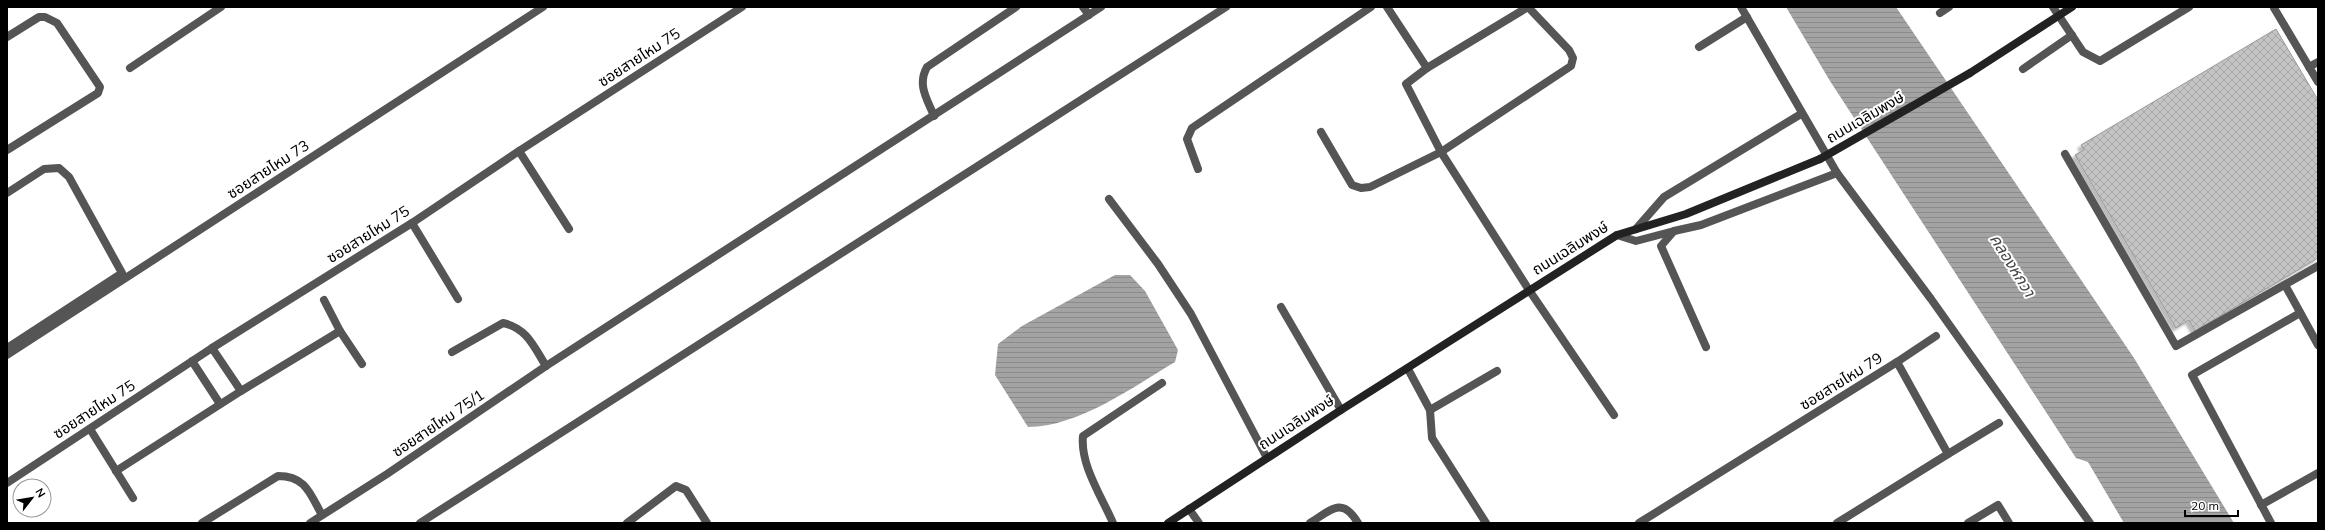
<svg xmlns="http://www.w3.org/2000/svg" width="2325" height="530" font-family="Mulish,'Noto Sans Thai',sans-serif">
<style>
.water{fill:url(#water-rules)}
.building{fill:url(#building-cross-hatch);stroke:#999;filter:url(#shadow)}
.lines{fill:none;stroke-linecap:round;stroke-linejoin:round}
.service{stroke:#555;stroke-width:8}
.minor{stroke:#555;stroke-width:8}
.secondary{stroke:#222;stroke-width:8}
.secondary-bridge{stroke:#222;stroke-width:8}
.labels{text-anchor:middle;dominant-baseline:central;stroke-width:4;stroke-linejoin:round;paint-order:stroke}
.street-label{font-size:15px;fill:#000;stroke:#fff}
.water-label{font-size:16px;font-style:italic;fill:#444;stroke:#fff}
</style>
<defs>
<pattern id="water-rules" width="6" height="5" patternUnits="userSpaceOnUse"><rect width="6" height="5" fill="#a3a3a3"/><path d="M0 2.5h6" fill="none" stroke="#8b8b8b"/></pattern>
<pattern id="building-cross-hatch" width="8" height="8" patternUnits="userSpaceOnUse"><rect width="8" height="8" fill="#c4c4c4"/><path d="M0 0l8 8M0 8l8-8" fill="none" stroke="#a7a7a7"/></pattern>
<filter id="shadow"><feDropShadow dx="-3.5" dy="3.5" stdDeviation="1" flood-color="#0004"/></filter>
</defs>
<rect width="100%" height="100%" fill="#fff"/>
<g class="water">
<polygon points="1786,7 1896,7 2134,358 2234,523 2124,523 2088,462 2076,458 1830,81"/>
<path d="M1115,275H1130L1145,291L1178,350L1175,362C1133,387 1078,427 1028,427L995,375L998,344L1022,326Z"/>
</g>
<polygon class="building" points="2276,29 2318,100 2318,258 2195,331 2189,320 2176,328 2075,155 2084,150 2081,145"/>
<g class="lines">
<g class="service">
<polyline points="2053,7 2083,52 2100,61 2189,7"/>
<polyline points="2274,8 2318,82"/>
<polyline points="1940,13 1949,7"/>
<polyline points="1699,47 1747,17"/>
<polyline points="2309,67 2318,62"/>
<polyline points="2023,69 2072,35"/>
<polyline points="1321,132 1352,185 1361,188 1370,187 1441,152"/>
<polyline points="2065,154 2176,346 2318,266"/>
<polyline points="7,193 44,169 59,168 69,177 122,273 7,348"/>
<polyline points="1109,199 1158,264 1191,314 1267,458"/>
<polyline points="2285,285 2318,345"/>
<polyline points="1281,307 1341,410"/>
<polyline points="1408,369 1430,410 1432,438 1486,523"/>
<polyline points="1430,410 1497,371"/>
<polyline points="2261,505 2318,473"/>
<path d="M1113,523C1102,497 1080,465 1083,436L1162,383"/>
<polyline points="2271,523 2192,375 2300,313"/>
</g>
<g class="minor">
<polyline points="1083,7 1089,15"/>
<polyline points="1387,7 1427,68 1406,84 1441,152 1529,290 1614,415"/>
<polyline points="1741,7 1837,173 1931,299 2090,523"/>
<polyline points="7,37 39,17 45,17 57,23 100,87 98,93 7,150"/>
<polyline points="130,68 221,7"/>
<polyline points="1427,68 1528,7"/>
<path d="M934,116C927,99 917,85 927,67L1016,7"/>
<polyline points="519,151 569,229"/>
<polyline points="1441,152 1571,66 1573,58 1569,50 1528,7"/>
<polyline points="1198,169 1187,139 1192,128 1371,7"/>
<polyline points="412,223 458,299"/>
<polyline points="1636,229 1664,197 1801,114"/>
<polyline points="1617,235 1636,241 1674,231"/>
<polyline points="324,300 340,331 362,364"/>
<polyline points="1706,347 1661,246 1674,231 1701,225 1837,173"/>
<polyline points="212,348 241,391"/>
<path d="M452,352L503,323C527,328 534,347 546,366"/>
<polyline points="7,355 543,7"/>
<polyline points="192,361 220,404"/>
<polyline points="1897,362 1936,336"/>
<polyline points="90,429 133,498"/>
<polyline points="1948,454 1999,423"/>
<polyline points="116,471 241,391 340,331"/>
<polyline points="7,483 212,348 412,223 519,151 742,7"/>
<polyline points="1189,509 1199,523"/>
<path d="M202,523L278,476C306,476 310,494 322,515"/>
<polyline points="310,523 387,474 546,366 1101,7"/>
<polyline points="420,523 1226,7"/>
<polyline points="627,523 676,486 686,490 707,523"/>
<path d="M1310,523C1331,510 1342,496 1358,523"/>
<polyline points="1639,523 1897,362 1948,454 1837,523"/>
<polyline points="1968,523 1998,505 2009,523"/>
</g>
<g class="secondary">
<polyline points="1970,73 2072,7"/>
<polyline points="1168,523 1341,410 1617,235 1686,214 1820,159"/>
</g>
<polyline class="secondary-bridge" points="1820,159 1970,73"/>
</g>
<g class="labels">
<g class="street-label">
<text transform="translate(639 57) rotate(-33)">ซอยสายไหม 75</text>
<text transform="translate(1865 117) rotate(-30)">ถนนเฉลิมพงษ์</text>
<text transform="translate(268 169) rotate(-33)">ซอยสายไหม 73</text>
<text transform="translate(368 234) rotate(-32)">ซอยสายไหม 75</text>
<text transform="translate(1570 248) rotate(-32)">ถนนเฉลิมพงษ์</text>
<text transform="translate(1841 381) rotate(-32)">ซอยสายไหม 79</text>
<text transform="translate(94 409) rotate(-33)">ซอยสายไหม 75</text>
<text transform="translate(1296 422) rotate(-33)">ถนนเฉลิมพงษ์</text>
<text transform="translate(438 423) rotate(-34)">ซอยสายไหม 75/1</text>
</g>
<g class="water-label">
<text transform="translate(2013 265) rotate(58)">คลองหกวา</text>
</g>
</g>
<rect width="2325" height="530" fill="none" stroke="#000000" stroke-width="16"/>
<g transform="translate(32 498) rotate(59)"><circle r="19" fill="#ffffff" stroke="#999999"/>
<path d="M0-3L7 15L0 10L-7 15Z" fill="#000000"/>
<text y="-6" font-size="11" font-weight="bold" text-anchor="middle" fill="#000000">N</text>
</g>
<path d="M2185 510v6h53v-6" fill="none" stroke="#000000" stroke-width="2"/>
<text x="2191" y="510" font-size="12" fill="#000000" stroke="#ffffff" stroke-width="3" paint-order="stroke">20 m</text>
</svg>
